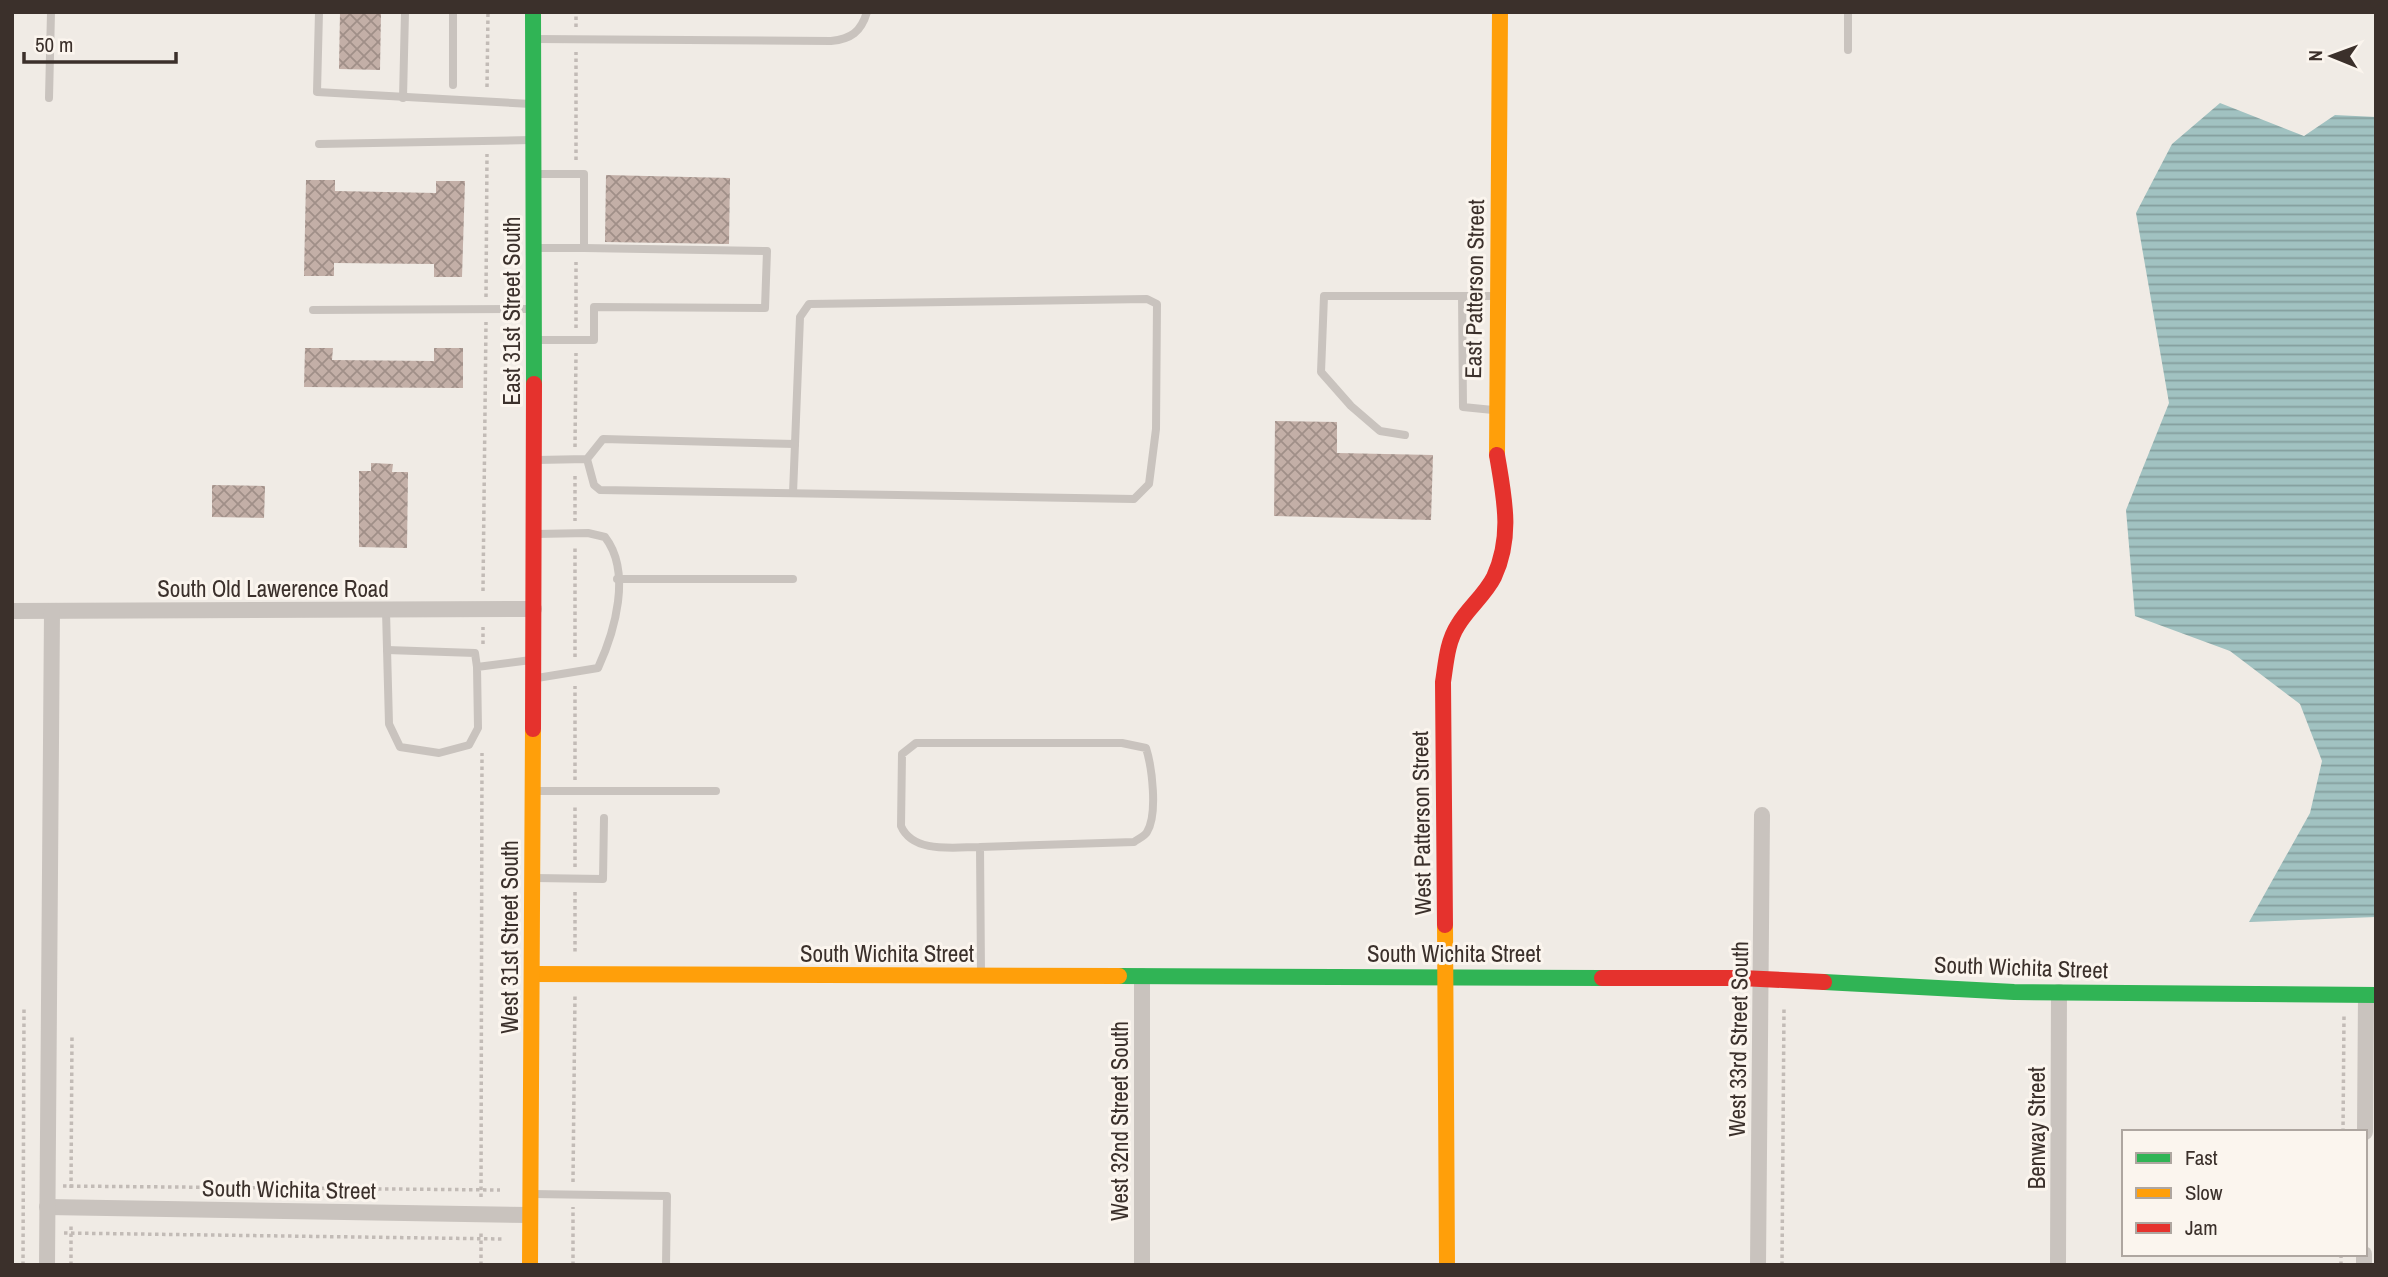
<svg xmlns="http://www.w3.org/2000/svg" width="2388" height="1277" font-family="'Archivo Narrow',sans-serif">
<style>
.water{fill:url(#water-rules)}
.building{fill:url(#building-cross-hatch)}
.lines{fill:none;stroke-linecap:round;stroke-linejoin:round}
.path{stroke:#c2bbb6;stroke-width:3.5;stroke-dasharray:3.5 3.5;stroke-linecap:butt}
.lane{stroke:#c9c3be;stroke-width:8}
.street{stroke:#c9c3be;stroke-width:16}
.fast{stroke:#30b455;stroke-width:16}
.slow{stroke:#ff9f0a;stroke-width:16}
.jam{stroke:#e5322d;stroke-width:16}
.labels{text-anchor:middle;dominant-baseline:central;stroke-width:6;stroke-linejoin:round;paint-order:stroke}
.street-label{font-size:23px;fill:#3b302b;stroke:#fbf5ee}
</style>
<defs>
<pattern id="water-rules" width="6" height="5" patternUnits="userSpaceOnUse" patternTransform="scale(1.75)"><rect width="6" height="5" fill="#a1c2c1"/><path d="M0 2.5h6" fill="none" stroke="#849e9d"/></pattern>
<pattern id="building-cross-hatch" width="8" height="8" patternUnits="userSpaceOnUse" patternTransform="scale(1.75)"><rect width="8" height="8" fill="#c3afa7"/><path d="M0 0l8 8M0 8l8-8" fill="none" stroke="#a08f88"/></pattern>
</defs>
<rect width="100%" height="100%" fill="#f0ebe5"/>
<polygon class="water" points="2220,103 2304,136 2335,115 2376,117 2376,917 2249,922 2310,813 2322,761 2300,704 2230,651 2135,616 2126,510 2169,403 2136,213 2172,144"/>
<g class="building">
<polygon points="340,12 381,12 380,70 339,69"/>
<polygon points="606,175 730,178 729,244 605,242"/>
<polygon points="306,180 335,180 335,191 436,193 436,181 465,181 462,277 434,277 434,264 334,263 334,276 304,276"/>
<polygon points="305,348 333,348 332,360 434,361 434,348 463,348 463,388 304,387"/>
<polygon points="1275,421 1337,422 1337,453 1433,455 1431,520 1274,516"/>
<polygon points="371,463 393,464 392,472 408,472 407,548 359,547 359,471 371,471"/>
<polygon points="212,485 265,486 264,518 212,517"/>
</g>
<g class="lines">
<g class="path">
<polyline points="576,27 576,12"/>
<polyline points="487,87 488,12"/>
<polyline points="576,160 576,52"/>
<polyline points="486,297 487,154"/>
<polyline points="576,328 576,262"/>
<polyline points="575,447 576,353"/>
<polyline points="575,476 575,521"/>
<polyline points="483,591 486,322"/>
<polyline points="483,644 483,627"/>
<polyline points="575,657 575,546"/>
<polyline points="575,780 575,686"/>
<polyline points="575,867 575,805"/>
<polyline points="575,892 575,955"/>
<polyline points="2343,1132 2344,1016"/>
<polyline points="573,1182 575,994"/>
<polyline points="63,1186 500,1190"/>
<polyline points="71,1188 72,1036"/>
<polyline points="481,1197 482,753"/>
<polyline points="64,1233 503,1239"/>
<polyline points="23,1265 24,1009"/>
<polyline points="71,1265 71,1224"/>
<polyline points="481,1265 481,1232"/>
<polyline points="573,1265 573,1207"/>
<polyline points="1782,1265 1784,1008"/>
<polyline points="2341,1265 2341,1254"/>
</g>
<g class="lane">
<polyline points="319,12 317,92 531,104"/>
<path d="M535,39L831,41C851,39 861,32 867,12"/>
<polyline points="1848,50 1848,12"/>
<polyline points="453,85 453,12"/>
<polyline points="49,98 51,12"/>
<polyline points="403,98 405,12"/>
<polyline points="319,144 531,140"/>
<polyline points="536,174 584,174 584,248 537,248"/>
<polyline points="1462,296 1463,407 1493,410"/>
<polyline points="313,310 531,309"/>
<polyline points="537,340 594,340 594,307 765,308 767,251 584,248"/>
<polyline points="1405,435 1380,431 1351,406 1321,372 1324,296 1495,296"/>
<polyline points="537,460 587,459 594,485 600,490 1134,499 1149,484 1156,429 1157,304 1147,299 809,304 800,317 795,444 603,439 587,459"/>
<polyline points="793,493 795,444"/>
<path d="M536,534L588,533L605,537C632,572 615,631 598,668L537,678"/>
<polyline points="617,579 793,579"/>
<polyline points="386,611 389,724 400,747 439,753 469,745 478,728 477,667 531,660"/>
<polyline points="387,650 475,653 477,667"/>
<polyline points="536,791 716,791"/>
<path d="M980,847L1134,842C1138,839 1145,836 1147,832C1158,814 1152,767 1146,748L1122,743H916L902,754L901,826C913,854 955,847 980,847L981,973"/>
<polyline points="535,878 603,879 604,818"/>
<polyline points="532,1194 667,1196 666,1265"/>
</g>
<g class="street">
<polyline points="12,611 534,609"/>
<polyline points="1142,976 1142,1265"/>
<polyline points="2365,1132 2366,995"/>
<polyline points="47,1207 530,1215"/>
<polyline points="47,1265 52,611"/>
<polyline points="1758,1265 1762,815"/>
<polyline points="2058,1265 2059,992"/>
<polyline points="2364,1265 2364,1254"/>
</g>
<g class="fast">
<polyline points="533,12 534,384"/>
<polyline points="1119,976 1602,978"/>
<polyline points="1824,982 2014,992 2376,995"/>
</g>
<g class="slow">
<polyline points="1497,455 1500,12"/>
<polyline points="1445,925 1447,1265"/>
<polyline points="532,974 1119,976"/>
<polyline points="530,1265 533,729"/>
</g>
<g class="jam">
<polyline points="533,729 534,384"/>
<path d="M1445,925L1443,682C1446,663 1447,642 1458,625C1468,608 1485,595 1494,577C1513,536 1504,497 1497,455"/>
<polyline points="1602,978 1741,978 1824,982"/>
</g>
</g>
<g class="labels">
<g class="street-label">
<text transform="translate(1474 289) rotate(-89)">East Patterson Street</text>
<text transform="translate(511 311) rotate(-90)">East 31st Street South</text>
<text x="273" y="588">South Old Lawerence Road</text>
<text transform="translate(1421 823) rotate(-91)">West Patterson Street</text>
<text transform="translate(509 937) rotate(-90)">West 31st Street South</text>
<text x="887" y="953">South Wichita Street</text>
<text x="1454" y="953">South Wichita Street</text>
<text transform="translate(2021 967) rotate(2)">South Wichita Street</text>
<text transform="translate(1738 1039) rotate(-89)">West 33rd Street South</text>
<text transform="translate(1119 1121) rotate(-90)">West 32nd Street South</text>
<text transform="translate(2036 1128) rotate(-90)">Benway Street</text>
<text transform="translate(289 1189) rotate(1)">South Wichita Street</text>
</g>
</g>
<rect width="2388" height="1277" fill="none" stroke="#3b302b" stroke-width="28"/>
<rect x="2122" y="1130" width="245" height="126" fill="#fbf5ee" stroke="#aea6a0" stroke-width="2"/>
<rect x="2136" y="1153" width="35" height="10" fill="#30b455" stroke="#aea6a0" stroke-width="2"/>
<text x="2185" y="1165" font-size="21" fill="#3b302b">Fast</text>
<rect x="2136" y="1188" width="35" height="10" fill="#ff9f0a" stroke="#aea6a0" stroke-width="2"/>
<text x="2185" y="1200" font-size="21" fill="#3b302b">Slow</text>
<rect x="2136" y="1223" width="35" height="10" fill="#e5322d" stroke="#aea6a0" stroke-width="2"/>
<text x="2185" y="1235" font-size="21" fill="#3b302b">Jam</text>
<g transform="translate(2332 56) rotate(271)" stroke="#fbf5ee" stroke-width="5" paint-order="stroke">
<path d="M0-5L12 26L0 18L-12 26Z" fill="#3b302b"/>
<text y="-10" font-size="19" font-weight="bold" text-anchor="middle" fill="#3b302b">N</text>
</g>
<path d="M24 52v10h152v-10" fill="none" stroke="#3b302b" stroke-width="3.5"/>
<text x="35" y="52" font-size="21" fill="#3b302b" stroke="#fbf5ee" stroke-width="5" paint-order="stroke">50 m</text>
</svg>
